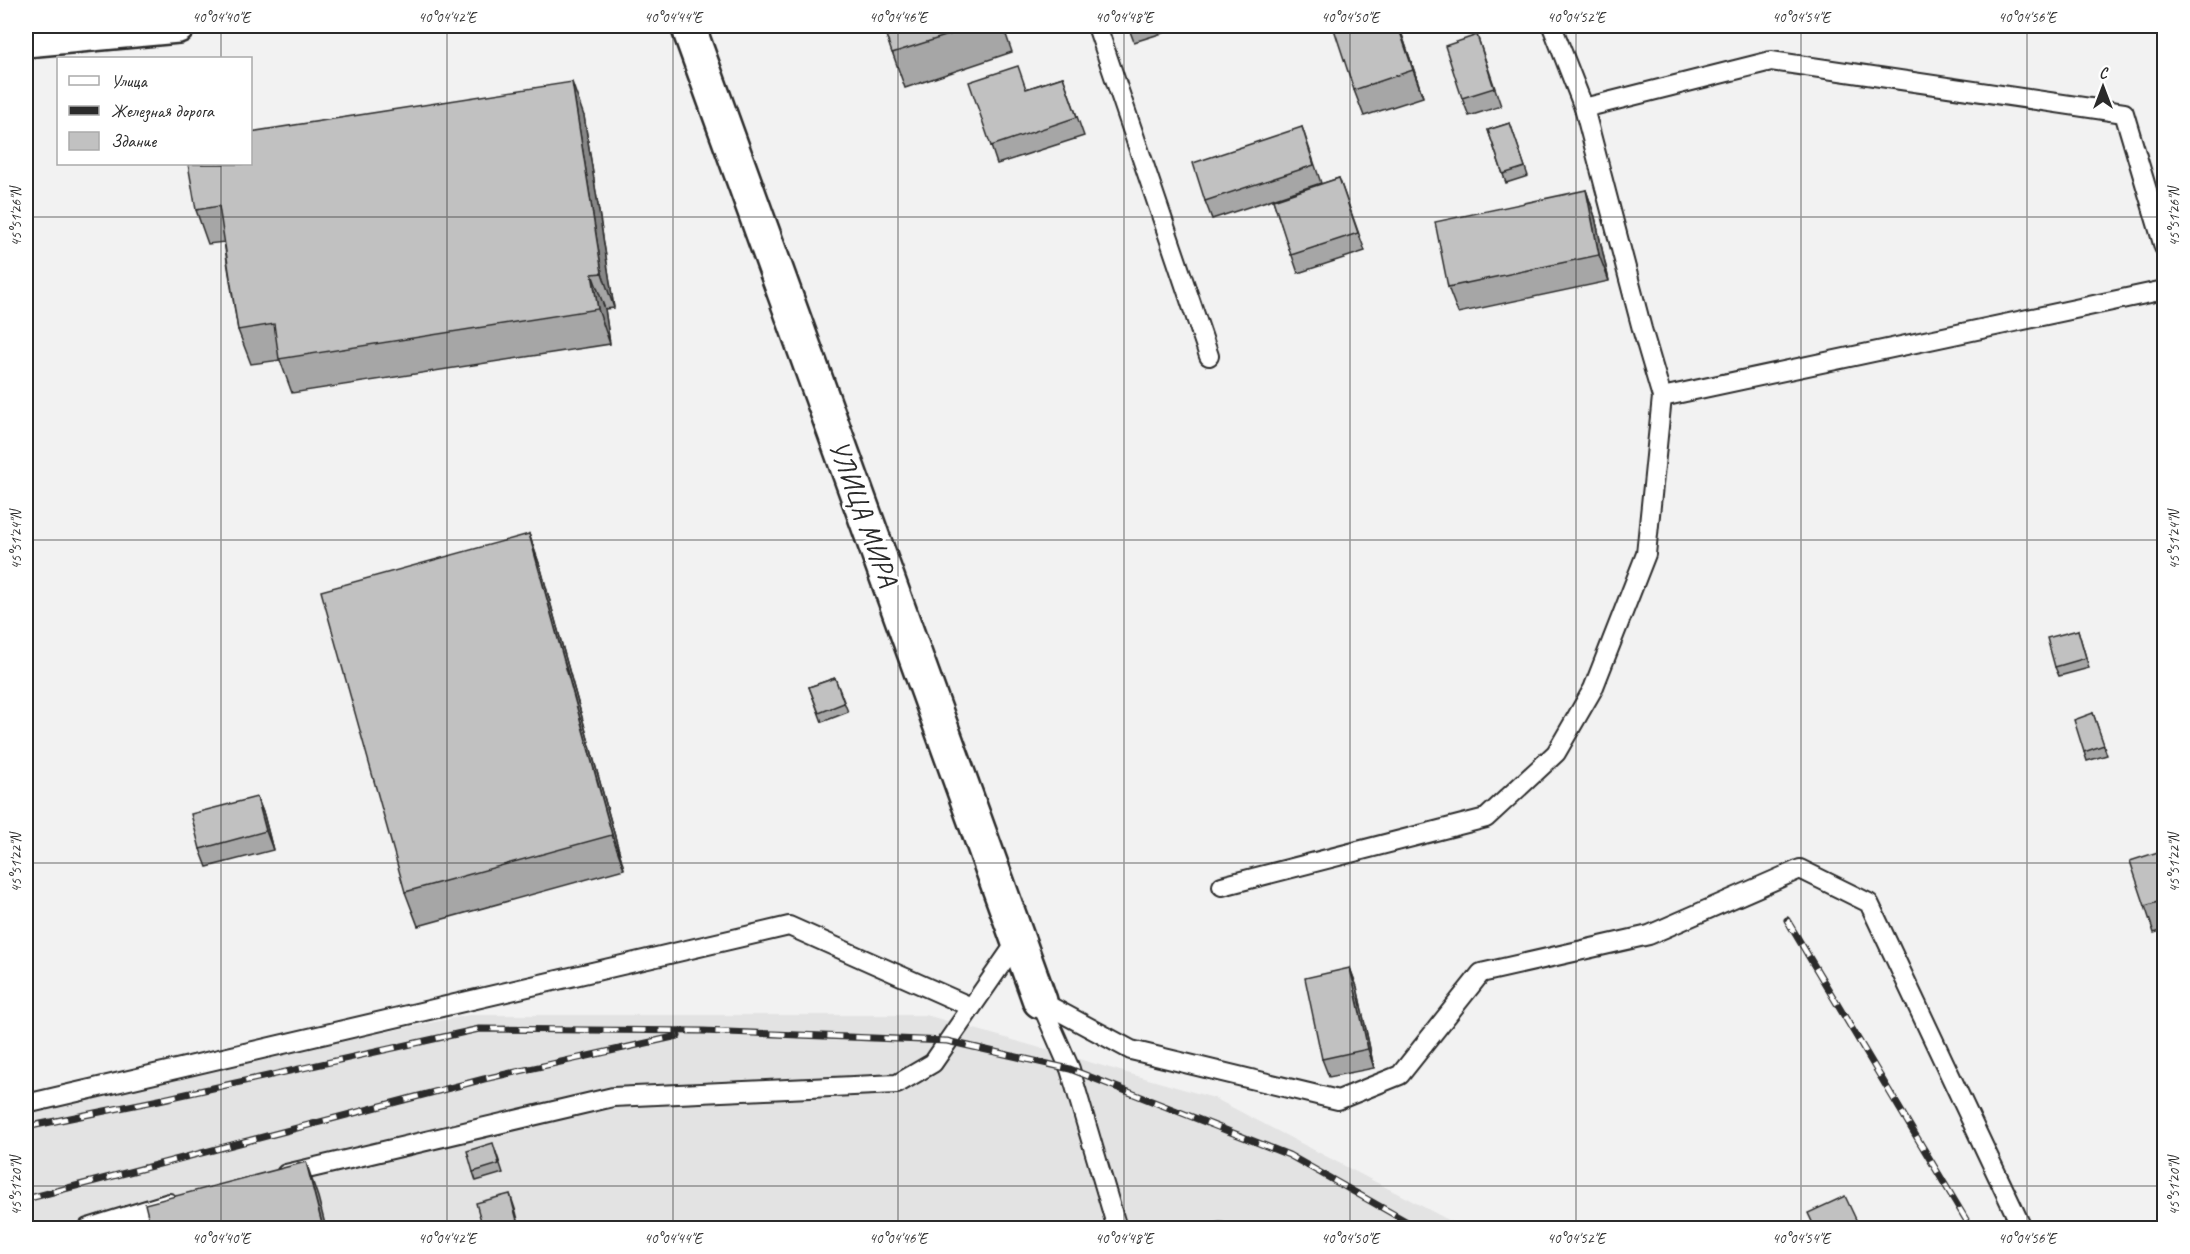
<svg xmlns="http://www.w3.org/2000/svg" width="2190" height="1254" font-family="Caveat,sans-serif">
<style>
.built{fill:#e3e3e3}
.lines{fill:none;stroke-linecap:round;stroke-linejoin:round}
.service-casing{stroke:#2b2b2b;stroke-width:22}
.minor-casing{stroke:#2b2b2b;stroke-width:38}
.service{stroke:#fff;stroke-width:18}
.minor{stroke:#fff;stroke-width:33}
.rail-casing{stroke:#2b2b2b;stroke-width:7}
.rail{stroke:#fff;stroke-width:4.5;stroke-dasharray:14;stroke-linecap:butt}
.wall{fill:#a6a6a6;stroke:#2b2b2b;stroke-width:1.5}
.shaded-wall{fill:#878787;stroke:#2b2b2b;stroke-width:1.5}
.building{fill:#c1c1c1;stroke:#2b2b2b;stroke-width:1.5}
.ticks{fill:none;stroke:#2b2b2b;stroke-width:1.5;stroke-opacity:0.45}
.labels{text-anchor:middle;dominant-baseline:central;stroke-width:6;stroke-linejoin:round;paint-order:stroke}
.street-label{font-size:28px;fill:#2b2b2b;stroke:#fff}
.neatline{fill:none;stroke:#2b2b2b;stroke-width:2}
.ticks-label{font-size:15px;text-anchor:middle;fill:#2b2b2b}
</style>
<rect width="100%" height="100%" fill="#f2f2f2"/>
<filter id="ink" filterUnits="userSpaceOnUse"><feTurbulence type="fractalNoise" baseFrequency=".0167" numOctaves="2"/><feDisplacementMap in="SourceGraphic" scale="12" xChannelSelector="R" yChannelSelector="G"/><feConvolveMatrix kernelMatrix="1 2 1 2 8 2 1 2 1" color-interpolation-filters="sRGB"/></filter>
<g filter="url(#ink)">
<polygon class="built" points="469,1015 926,1015 1214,1098 1464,1228 26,1228 26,1105"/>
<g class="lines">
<g class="service-casing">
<g id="service">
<polyline points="1097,26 1209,356"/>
<polyline points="1584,108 1771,61 2124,113 2164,247"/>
<polyline points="1662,397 2164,290"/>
<polyline points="1222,886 1486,818 1556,753 1593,689 1646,554 1662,397 1642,329 1584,108 1552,26"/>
<polyline points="1040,1001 1131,1050 1338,1100 1400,1075 1481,973 1649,935 1800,869 1869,903 2022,1228"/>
<polyline points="1040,1001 1070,1069 1117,1228"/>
<polyline points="26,1104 789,926 971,1007"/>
<polyline points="286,1174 613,1097 897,1084 933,1063 1018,940"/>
<polyline points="88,1228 169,1203"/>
</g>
</g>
<g class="minor-casing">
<g id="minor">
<polyline points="688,26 1040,1001"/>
<polyline points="26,40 178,26"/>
</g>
</g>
<use href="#service" class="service"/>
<use href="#minor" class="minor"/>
<g class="rail-casing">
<g id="rail">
<polyline points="1787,920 1971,1228"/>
<polyline points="26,1127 159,1100 479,1029 702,1031 947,1041 1070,1069 1289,1155 1418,1228"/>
<polyline points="26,1199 484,1079 678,1036"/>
<polyline points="1192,1228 1220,1225 1250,1228"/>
</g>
</g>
<use href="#rail" class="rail"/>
</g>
<g class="wall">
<polygon points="772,26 800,26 775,34"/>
<polygon points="883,26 1003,26 1012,52 905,88"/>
<polygon points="1128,26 1185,26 1134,42"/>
<polygon points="1399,26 1423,97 1364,116 1354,90"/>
<polygon points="1477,35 1501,106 1469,116 1462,98"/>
<polygon points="1063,77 1084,136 997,164 991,146 1026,89"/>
<polygon points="584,116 614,308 605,309 610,344 292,393 280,360 251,364 238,330 224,242 208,244 196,210"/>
<polygon points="1510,123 1528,176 1506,183 1488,130"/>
<polygon points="1302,127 1321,183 1212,219 1205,201"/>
<polygon points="1339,178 1365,251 1298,273 1273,200"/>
<polygon points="1586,190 1595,217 1609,281 1458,313 1448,287"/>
<polygon points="529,534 541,569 624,869 418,926 405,892"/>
<polygon points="2078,630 2089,668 2059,676 2055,667"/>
<polygon points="835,678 848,712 822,722 809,687"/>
<polygon points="2093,713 2107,755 2087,761 2084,752"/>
<polygon points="257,797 264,815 273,850 207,867 200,849"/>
<polygon points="2164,850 2164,930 2154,933 2145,906"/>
<polygon points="1350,968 1357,987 1374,1068 1329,1077 1322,1059"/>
<polygon points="496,1152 503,1173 476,1181 473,1172"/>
</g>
<g class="shaded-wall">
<polygon points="1398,26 1399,26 1423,97 1413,70"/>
<polygon points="572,82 584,116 614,308 602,273"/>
<polygon points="1586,190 1595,217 1609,281 1599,255"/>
<polygon points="592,274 605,309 610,344 598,309"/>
<polygon points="529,534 541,569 624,869 612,835"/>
<polygon points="257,797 264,815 273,850 266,831"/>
<polygon points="1350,968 1357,987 1374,1068 1368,1049"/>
<polygon points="306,1162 318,1197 326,1228 323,1228"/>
<polygon points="510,1194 516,1212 520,1228 519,1228"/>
</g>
<g class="building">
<polygon points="883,26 977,26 892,53"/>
<polygon points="1333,26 1398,26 1413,70 1354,90"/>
<polygon points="1477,35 1494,88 1462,98 1445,46"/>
<polygon points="1018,66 1026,89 1063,77 1077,117 991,146 969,82"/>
<polygon points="572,82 602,273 592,274 598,309 279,359 274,324 238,330 219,206 196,210 188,164 250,164 250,132"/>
<polygon points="1510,123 1525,167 1503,174 1488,130"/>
<polygon points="1302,127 1314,165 1205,201 1193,163"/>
<polygon points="1339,178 1358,233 1291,255 1273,200"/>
<polygon points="1586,190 1599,255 1448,287 1435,222"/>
<polygon points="529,534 612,835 405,892 321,591"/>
<polygon points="2078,630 2086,658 2055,667 2047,638"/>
<polygon points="835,678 844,703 819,713 809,687"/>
<polygon points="2093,713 2104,745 2084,752 2074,720"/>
<polygon points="257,797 266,831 200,849 191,814"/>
<polygon points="2164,850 2164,900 2145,906 2130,861"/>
<polygon points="1350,968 1368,1049 1322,1059 1305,978"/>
<polygon points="493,1143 499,1164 473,1172 467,1151"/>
<polygon points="306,1162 323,1228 151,1228 145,1204"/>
<polygon points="510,1194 519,1228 483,1228 476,1203"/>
<polygon points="1845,1196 1860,1228 1815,1228 1808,1213"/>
</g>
</g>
<path class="ticks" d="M221,26V58M447,26V1228M673,26V1228M898,26V1228M1124,26V1228M1350,26V1228M1576,26V1228M1801,26V1228M2027,26V1228M221,164V1228M26,217H2164M26,540H2164M26,863H2164M26,1186H2164"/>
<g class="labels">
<g class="street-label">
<text transform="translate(864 513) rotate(70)">УЛИЦА МИРА</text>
</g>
</g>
<rect width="2190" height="1254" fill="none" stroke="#fff" stroke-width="66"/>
<rect x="57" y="57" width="195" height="108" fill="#ffffff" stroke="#aaaaaa" stroke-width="1.5"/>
<rect x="69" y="76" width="30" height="9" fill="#ffffff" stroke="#aaaaaa" stroke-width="1.5"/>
<text x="111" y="87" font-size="18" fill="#2b2b2b">Улица</text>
<rect x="69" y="106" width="30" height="9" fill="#2b2b2b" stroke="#aaaaaa" stroke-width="1.5"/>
<text x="111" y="117" font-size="18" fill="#2b2b2b">Железная дорога</text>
<rect x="69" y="132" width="30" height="18" fill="#c1c1c1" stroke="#aaaaaa" stroke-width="1.5"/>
<text x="111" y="147" font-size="18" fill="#2b2b2b">Здание</text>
<g transform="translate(2103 87)" stroke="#ffffff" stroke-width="4.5" paint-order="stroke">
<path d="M0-4.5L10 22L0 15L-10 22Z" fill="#2b2b2b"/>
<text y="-9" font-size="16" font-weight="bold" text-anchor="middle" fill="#2b2b2b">С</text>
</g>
<rect x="33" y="33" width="2124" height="1188" class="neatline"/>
<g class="ticks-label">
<text x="221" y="22">40°04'40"E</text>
<text x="447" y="22">40°04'42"E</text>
<text x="673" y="22">40°04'44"E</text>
<text x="898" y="22">40°04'46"E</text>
<text x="1124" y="22">40°04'48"E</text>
<text x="1350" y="22">40°04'50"E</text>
<text x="1576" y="22">40°04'52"E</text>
<text x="1801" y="22">40°04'54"E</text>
<text x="2027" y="22">40°04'56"E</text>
<text transform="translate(16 217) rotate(-90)" y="5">45°51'26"N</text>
<text transform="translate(2174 217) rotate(-90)" y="5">45°51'26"N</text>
<text transform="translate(16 540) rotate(-90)" y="5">45°51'24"N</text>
<text transform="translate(2174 540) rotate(-90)" y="5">45°51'24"N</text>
<text transform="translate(16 863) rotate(-90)" y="5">45°51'22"N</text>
<text transform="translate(2174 863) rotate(-90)" y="5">45°51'22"N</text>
<text transform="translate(16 1186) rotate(-90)" y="5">45°51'20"N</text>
<text transform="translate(2174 1186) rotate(-90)" y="5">45°51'20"N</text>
<text x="221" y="1243">40°04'40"E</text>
<text x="447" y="1243">40°04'42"E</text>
<text x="673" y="1243">40°04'44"E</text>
<text x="898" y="1243">40°04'46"E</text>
<text x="1124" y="1243">40°04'48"E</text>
<text x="1350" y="1243">40°04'50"E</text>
<text x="1576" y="1243">40°04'52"E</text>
<text x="1801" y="1243">40°04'54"E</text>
<text x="2027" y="1243">40°04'56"E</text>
</g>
</svg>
